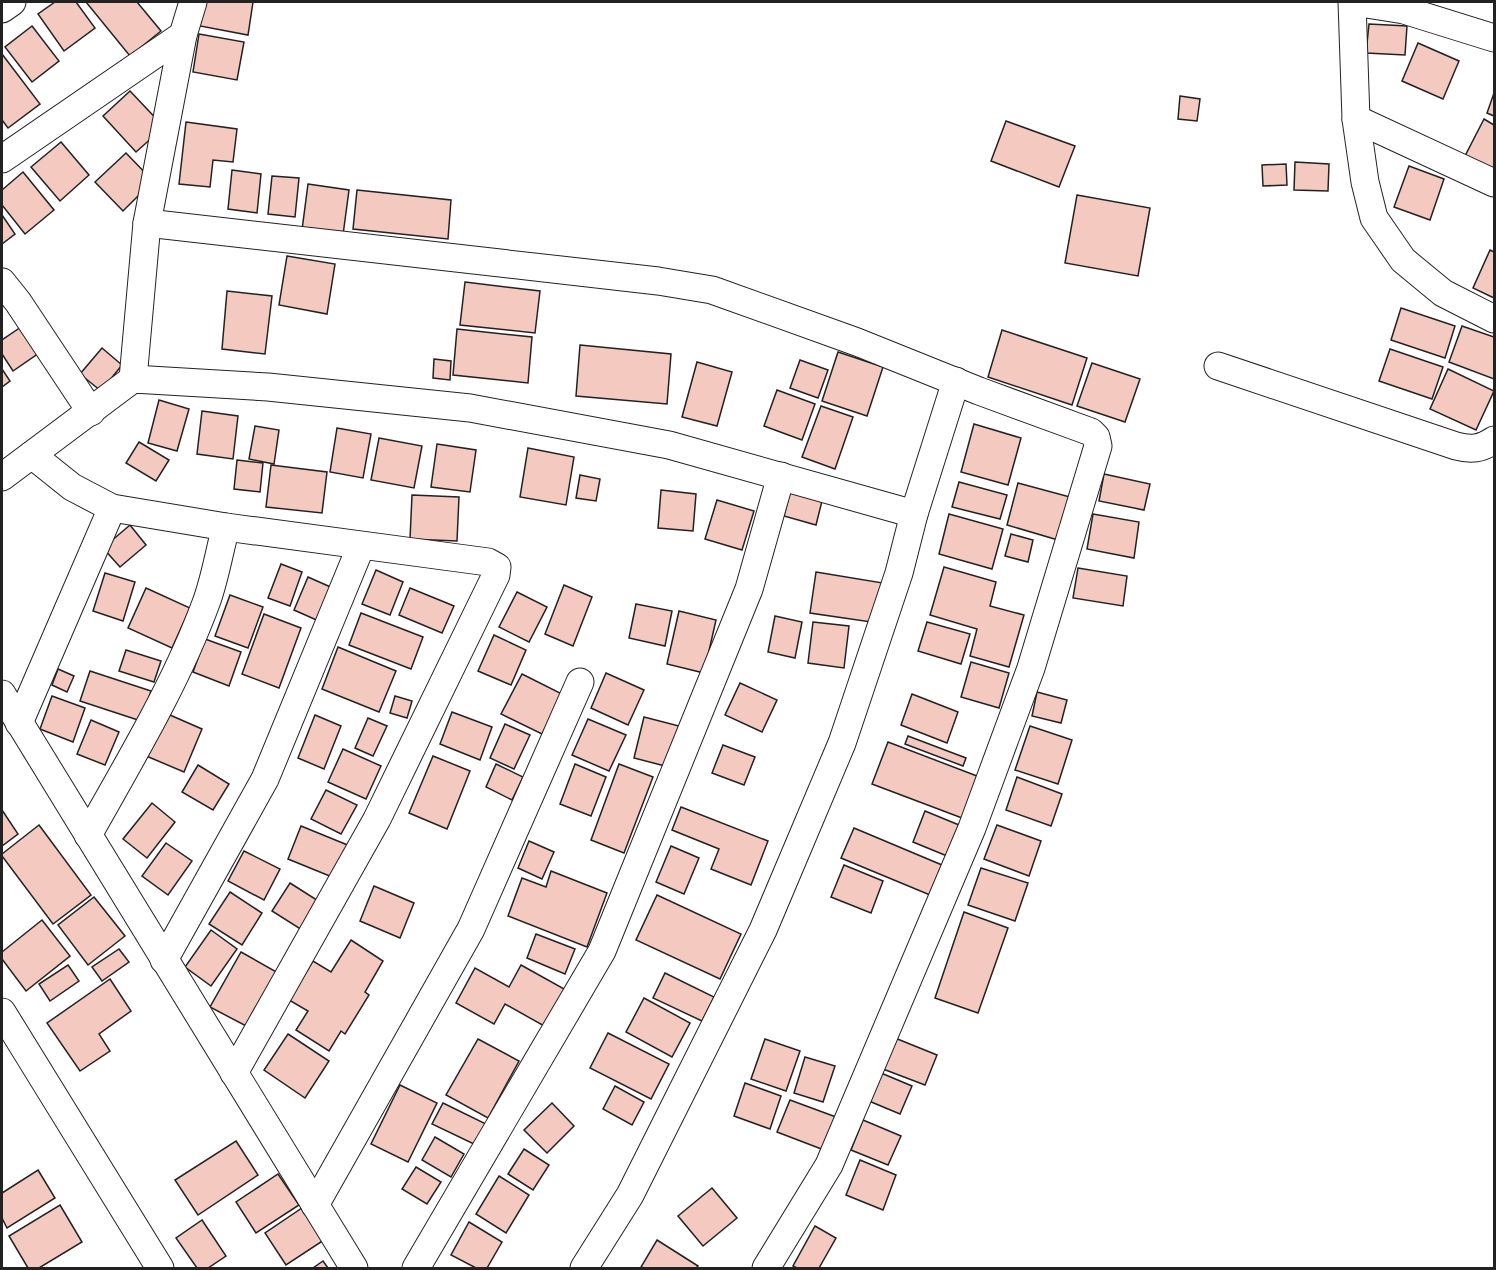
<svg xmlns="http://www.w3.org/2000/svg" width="1496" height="1270" font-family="'Open Sans',sans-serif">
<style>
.building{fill:#f3c9c0;stroke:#222;stroke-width:1.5}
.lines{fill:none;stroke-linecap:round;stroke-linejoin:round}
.minor-casing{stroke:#222;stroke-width:29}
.minor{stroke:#fff;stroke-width:27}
</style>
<rect width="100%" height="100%" fill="#fff"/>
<g class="building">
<polygon points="55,2 76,2 95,28 64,51 38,14"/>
<polygon points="86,2 137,2 161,31 130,56"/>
<polygon points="204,2 253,2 248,35 200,26"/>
<polygon points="1369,24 1407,26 1405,55 1366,53"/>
<polygon points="32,26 59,61 32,82 5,47"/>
<polygon points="199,34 244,42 237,80 193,72"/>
<polygon points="1418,43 1459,61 1443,99 1402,81"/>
<polygon points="2,54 40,104 8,128 2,120"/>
<polygon points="130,91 164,127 136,152 103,116"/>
<polygon points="1494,93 1494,116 1487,113"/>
<polygon points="1180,96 1200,99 1197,121 1178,119"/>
<polygon points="1484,119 1494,125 1494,172 1465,156"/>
<polygon points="1006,121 1075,146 1059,187 991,161"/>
<polygon points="186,122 237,129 233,162 213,160 210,187 179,184"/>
<polygon points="61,142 89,175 60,201 31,167"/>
<polygon points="126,153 153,181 123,211 95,182"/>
<polygon points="1295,162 1329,164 1328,191 1294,190"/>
<polygon points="1286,164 1287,185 1263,186 1262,165"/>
<polygon points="1409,166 1444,179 1430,220 1394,207"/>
<polygon points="232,170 261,174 257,213 228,209"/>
<polygon points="23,172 54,210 25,234 2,205 2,190"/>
<polygon points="272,176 299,178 295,217 268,214"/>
<polygon points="308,184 349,190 343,235 302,230"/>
<polygon points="357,190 451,200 448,239 353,229"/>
<polygon points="1077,195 1150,208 1138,276 1065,263"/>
<polygon points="2,215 15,234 2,244"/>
<polygon points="1490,250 1494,252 1494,298 1473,288"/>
<polygon points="287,256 335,264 327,314 279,305"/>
<polygon points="465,282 540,291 535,333 460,325"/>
<polygon points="227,291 272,296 265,354 222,349"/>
<polygon points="1401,308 1455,326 1445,358 1391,340"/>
<polygon points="1462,326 1494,337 1494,379 1449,362"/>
<polygon points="21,327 39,353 13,371 2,354 2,340"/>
<polygon points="457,329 532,337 528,383 453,375"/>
<polygon points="1002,330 1087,358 1072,405 988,377"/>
<polygon points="580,345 671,354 667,404 576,396"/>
<polygon points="102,348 122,365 101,391 80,374"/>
<polygon points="1390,349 1443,367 1432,399 1379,381"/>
<polygon points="838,352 883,367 867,416 822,401"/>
<polygon points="434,359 451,361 450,380 433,378"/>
<polygon points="800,360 828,370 818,398 790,388"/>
<polygon points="697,362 732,372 717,426 682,417"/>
<polygon points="1092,363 1140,379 1125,422 1077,406"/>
<polygon points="2,369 10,381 2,387"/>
<polygon points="1448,369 1494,391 1476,430 1430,409"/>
<polygon points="777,390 815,404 802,440 764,426"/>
<polygon points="159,400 189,409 177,451 148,443"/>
<polygon points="821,406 853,417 835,469 802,457"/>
<polygon points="202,411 238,416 233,459 197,454"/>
<polygon points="974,424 1021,438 1008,485 961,472"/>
<polygon points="255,426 279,430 274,464 249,459"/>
<polygon points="337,428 371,434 363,478 330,472"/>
<polygon points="379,438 422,446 414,488 371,480"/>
<polygon points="139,442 169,460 156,481 126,463"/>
<polygon points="437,444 476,450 470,492 431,487"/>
<polygon points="528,448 574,457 566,505 520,497"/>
<polygon points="237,460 263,463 260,492 234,489"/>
<polygon points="271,465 327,472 322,513 266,507"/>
<polygon points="1104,474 1150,484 1144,510 1099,501"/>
<polygon points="580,475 600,479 596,501 576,498"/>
<polygon points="959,482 1007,495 1000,519 952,507"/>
<polygon points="1018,483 1070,497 1058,540 1007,525"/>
<polygon points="661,490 696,494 693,531 658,528"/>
<polygon points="790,492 822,501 816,525 784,516"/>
<polygon points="412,495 459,497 457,541 410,539"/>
<polygon points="717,500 754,511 742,550 705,539"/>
<polygon points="949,514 1003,529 992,569 939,554"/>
<polygon points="1093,514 1139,522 1134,558 1087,549"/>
<polygon points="130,525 146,545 120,567 103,548"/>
<polygon points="1011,534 1033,540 1028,562 1005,556"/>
<polygon points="281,564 302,572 290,606 268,598"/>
<polygon points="944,567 996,582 990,606 1024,615 1009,667 970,656 977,629 930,615"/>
<polygon points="1078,568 1127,576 1123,606 1073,598"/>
<polygon points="376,570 403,582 390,615 362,604"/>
<polygon points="816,572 883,583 878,623 810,613"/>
<polygon points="105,573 135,582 123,621 93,611"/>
<polygon points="308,577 335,589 321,622 294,610"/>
<polygon points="564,585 592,597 573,646 545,634"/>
<polygon points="146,588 190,608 172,648 128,628"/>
<polygon points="410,588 454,606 442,633 399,615"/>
<polygon points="517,592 547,607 529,642 499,627"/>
<polygon points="230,595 263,607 248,648 215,636"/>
<polygon points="636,604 672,611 665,646 629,638"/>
<polygon points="679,611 716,620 704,673 667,664"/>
<polygon points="361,613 423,637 411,669 349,645"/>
<polygon points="264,614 301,628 279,688 242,674"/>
<polygon points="775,616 802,622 795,658 768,652"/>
<polygon points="813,622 849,626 844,668 808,663"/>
<polygon points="927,622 970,634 961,664 918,651"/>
<polygon points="494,635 526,650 511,685 478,671"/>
<polygon points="205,639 241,652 229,686 193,672"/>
<polygon points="338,647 396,671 379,712 322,689"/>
<polygon points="126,650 161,661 154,682 119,671"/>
<polygon points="971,662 1009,673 999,708 961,697"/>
<polygon points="58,669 74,676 67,692 52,685"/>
<polygon points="90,671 151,691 141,721 80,701"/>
<polygon points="606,673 644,690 628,725 591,708"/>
<polygon points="522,674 562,694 542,734 501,714"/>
<polygon points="740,683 777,700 762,732 725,715"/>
<polygon points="1037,692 1067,700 1061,723 1032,716"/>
<polygon points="912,694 958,712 947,743 901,725"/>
<polygon points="52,696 85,708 73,742 40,729"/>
<polygon points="395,696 412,701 407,718 390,713"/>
<polygon points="163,712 202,729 184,772 144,755"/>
<polygon points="452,712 492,727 480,760 440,744"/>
<polygon points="315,715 341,726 324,769 298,758"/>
<polygon points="644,717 679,726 669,767 634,758"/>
<polygon points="368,718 387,726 373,756 355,748"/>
<polygon points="588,719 626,735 609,771 572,755"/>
<polygon points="91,720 119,732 105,765 77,754"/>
<polygon points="505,724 530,735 514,769 490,758"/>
<polygon points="1030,726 1072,740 1058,784 1015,770"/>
<polygon points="908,736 966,758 963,766 905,744"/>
<polygon points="888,742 977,776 962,818 872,784"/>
<polygon points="723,745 755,757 744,785 712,773"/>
<polygon points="343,749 381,766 366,799 328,782"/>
<polygon points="433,756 470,771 447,829 409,813"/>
<polygon points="496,764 523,777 512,800 486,787"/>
<polygon points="575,764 606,777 591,816 560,804"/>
<polygon points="619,764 653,777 624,853 591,840"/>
<polygon points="198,765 229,784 213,810 182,792"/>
<polygon points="1017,777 1062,794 1051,826 1006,810"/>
<polygon points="326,790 357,805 341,834 311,819"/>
<polygon points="152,803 175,822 147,858 123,839"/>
<polygon points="681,807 768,841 751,885 711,869 719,849 672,830"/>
<polygon points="2,810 18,834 2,846"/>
<polygon points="925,811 959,825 947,856 913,842"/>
<polygon points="39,825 91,895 53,924 2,856 2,854"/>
<polygon points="997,825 1041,841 1029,876 984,859"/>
<polygon points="301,826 350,846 337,879 288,859"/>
<polygon points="854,828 942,865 930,895 841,858"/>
<polygon points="529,841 554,852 542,879 518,868"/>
<polygon points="166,843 192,861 168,895 142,876"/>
<polygon points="671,846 699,858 684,894 656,882"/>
<polygon points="244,851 280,869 264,900 228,881"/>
<polygon points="844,865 883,881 871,913 831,897"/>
<polygon points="981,868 1028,883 1015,921 968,905"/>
<polygon points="551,871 607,893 587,947 508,916 522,878 546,887"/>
<polygon points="290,883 320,902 302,930 272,911"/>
<polygon points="374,886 414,903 400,938 360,921"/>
<polygon points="230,892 262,913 242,945 209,924"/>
<polygon points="657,895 741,934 720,979 636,940"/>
<polygon points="94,897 125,936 88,965 58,925"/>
<polygon points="964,912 1008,928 978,1013 935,998"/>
<polygon points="42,920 70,956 26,991 2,959 2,952"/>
<polygon points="211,930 237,949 211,986 185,967"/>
<polygon points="536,934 575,949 565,974 527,958"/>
<polygon points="351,940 383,961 365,992 369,995 345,1034 341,1031 329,1051 296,1030 308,1011 289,1000 313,961 331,972"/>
<polygon points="119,949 129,962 102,981 92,967"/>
<polygon points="241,952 280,974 250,1028 210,1007"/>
<polygon points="68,965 79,981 50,1001 39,984"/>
<polygon points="521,965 566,990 546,1027 505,1004 494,1024 456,1003 475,968 509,987"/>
<polygon points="665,973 714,997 702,1021 653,998"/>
<polygon points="110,979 131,1011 99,1034 110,1051 80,1071 47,1023"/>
<polygon points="644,998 690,1023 672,1057 626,1032"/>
<polygon points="608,1033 669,1064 651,1099 590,1068"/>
<polygon points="288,1034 329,1061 305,1098 264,1070"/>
<polygon points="895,1038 937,1055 925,1085 883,1069"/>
<polygon points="478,1039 519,1061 488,1118 446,1095"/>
<polygon points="765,1039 800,1051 786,1091 751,1079"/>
<polygon points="805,1057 835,1066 823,1102 794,1093"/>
<polygon points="881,1073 912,1086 900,1114 869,1101"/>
<polygon points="745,1083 781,1096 770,1129 734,1116"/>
<polygon points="400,1085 437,1103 408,1162 371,1144"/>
<polygon points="615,1086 644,1102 632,1125 603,1109"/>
<polygon points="790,1100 836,1117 824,1150 777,1132"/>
<polygon points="443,1103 486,1124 476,1145 432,1124"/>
<polygon points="552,1103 574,1126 547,1153 524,1130"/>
<polygon points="863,1120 901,1136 888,1165 851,1150"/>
<polygon points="435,1137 464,1154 451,1177 422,1160"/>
<polygon points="236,1141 258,1175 198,1215 175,1180"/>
<polygon points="524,1149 549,1165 533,1190 508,1174"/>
<polygon points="860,1160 896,1175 883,1210 846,1195"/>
<polygon points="416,1167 441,1182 427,1204 402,1189"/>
<polygon points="38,1170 55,1198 7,1228 2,1218 2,1193"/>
<polygon points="278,1174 299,1205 256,1233 236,1202"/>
<polygon points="499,1176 529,1195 506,1233 476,1214"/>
<polygon points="712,1188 737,1218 703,1246 678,1216"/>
<polygon points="60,1205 82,1242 39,1268 28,1268 9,1236"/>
<polygon points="302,1208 324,1240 286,1265 265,1233"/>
<polygon points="202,1220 226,1256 208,1268 197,1268 176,1238"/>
<polygon points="469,1222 502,1242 487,1268 476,1268 451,1255"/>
<polygon points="815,1226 836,1238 819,1268 797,1268 793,1266"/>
<polygon points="657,1240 698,1266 696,1268 644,1268 641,1267"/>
<polygon points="323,1261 328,1268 313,1268"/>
</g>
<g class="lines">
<g class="minor-casing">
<g id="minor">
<polyline points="1352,2 1356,119 1365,182 1374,218 1403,260 1443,293 1494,319"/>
<polyline points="1354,2 1404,10 1494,38"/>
<polyline points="2,9 12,2"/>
<polyline points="1356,119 1494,183"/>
<polyline points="2,159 183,35"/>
<polyline points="147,223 658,281 712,290 857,342 979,391 1091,432 1096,437 1098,446 1031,668 972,828 829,1165 766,1268"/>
<polyline points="2,282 18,302 91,412"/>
<path d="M1218,366L1456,446C1471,450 1481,449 1494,440"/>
<polyline points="133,379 147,223 183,35 193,2"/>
<polyline points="32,455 72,487 112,508 226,527 488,562 497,567 496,575 377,819 234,1073"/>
<polyline points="2,477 133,379 268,387 470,408 669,445 914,514"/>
<polyline points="2,694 354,1268"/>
<polyline points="19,723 112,508"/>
<path d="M88,835C130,760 176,684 206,603C215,579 219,552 226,527"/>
<polyline points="164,960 265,779 361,546"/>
<polyline points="2,1012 160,1268"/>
<polyline points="315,1205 471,929 580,682"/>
<polyline points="416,1268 602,951 749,589 781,476"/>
<polyline points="584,1268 630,1195 763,930 842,743 899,573 914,514 956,381"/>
</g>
</g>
<use href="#minor" class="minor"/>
</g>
<rect width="1496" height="1270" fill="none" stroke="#222222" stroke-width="6"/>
</svg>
